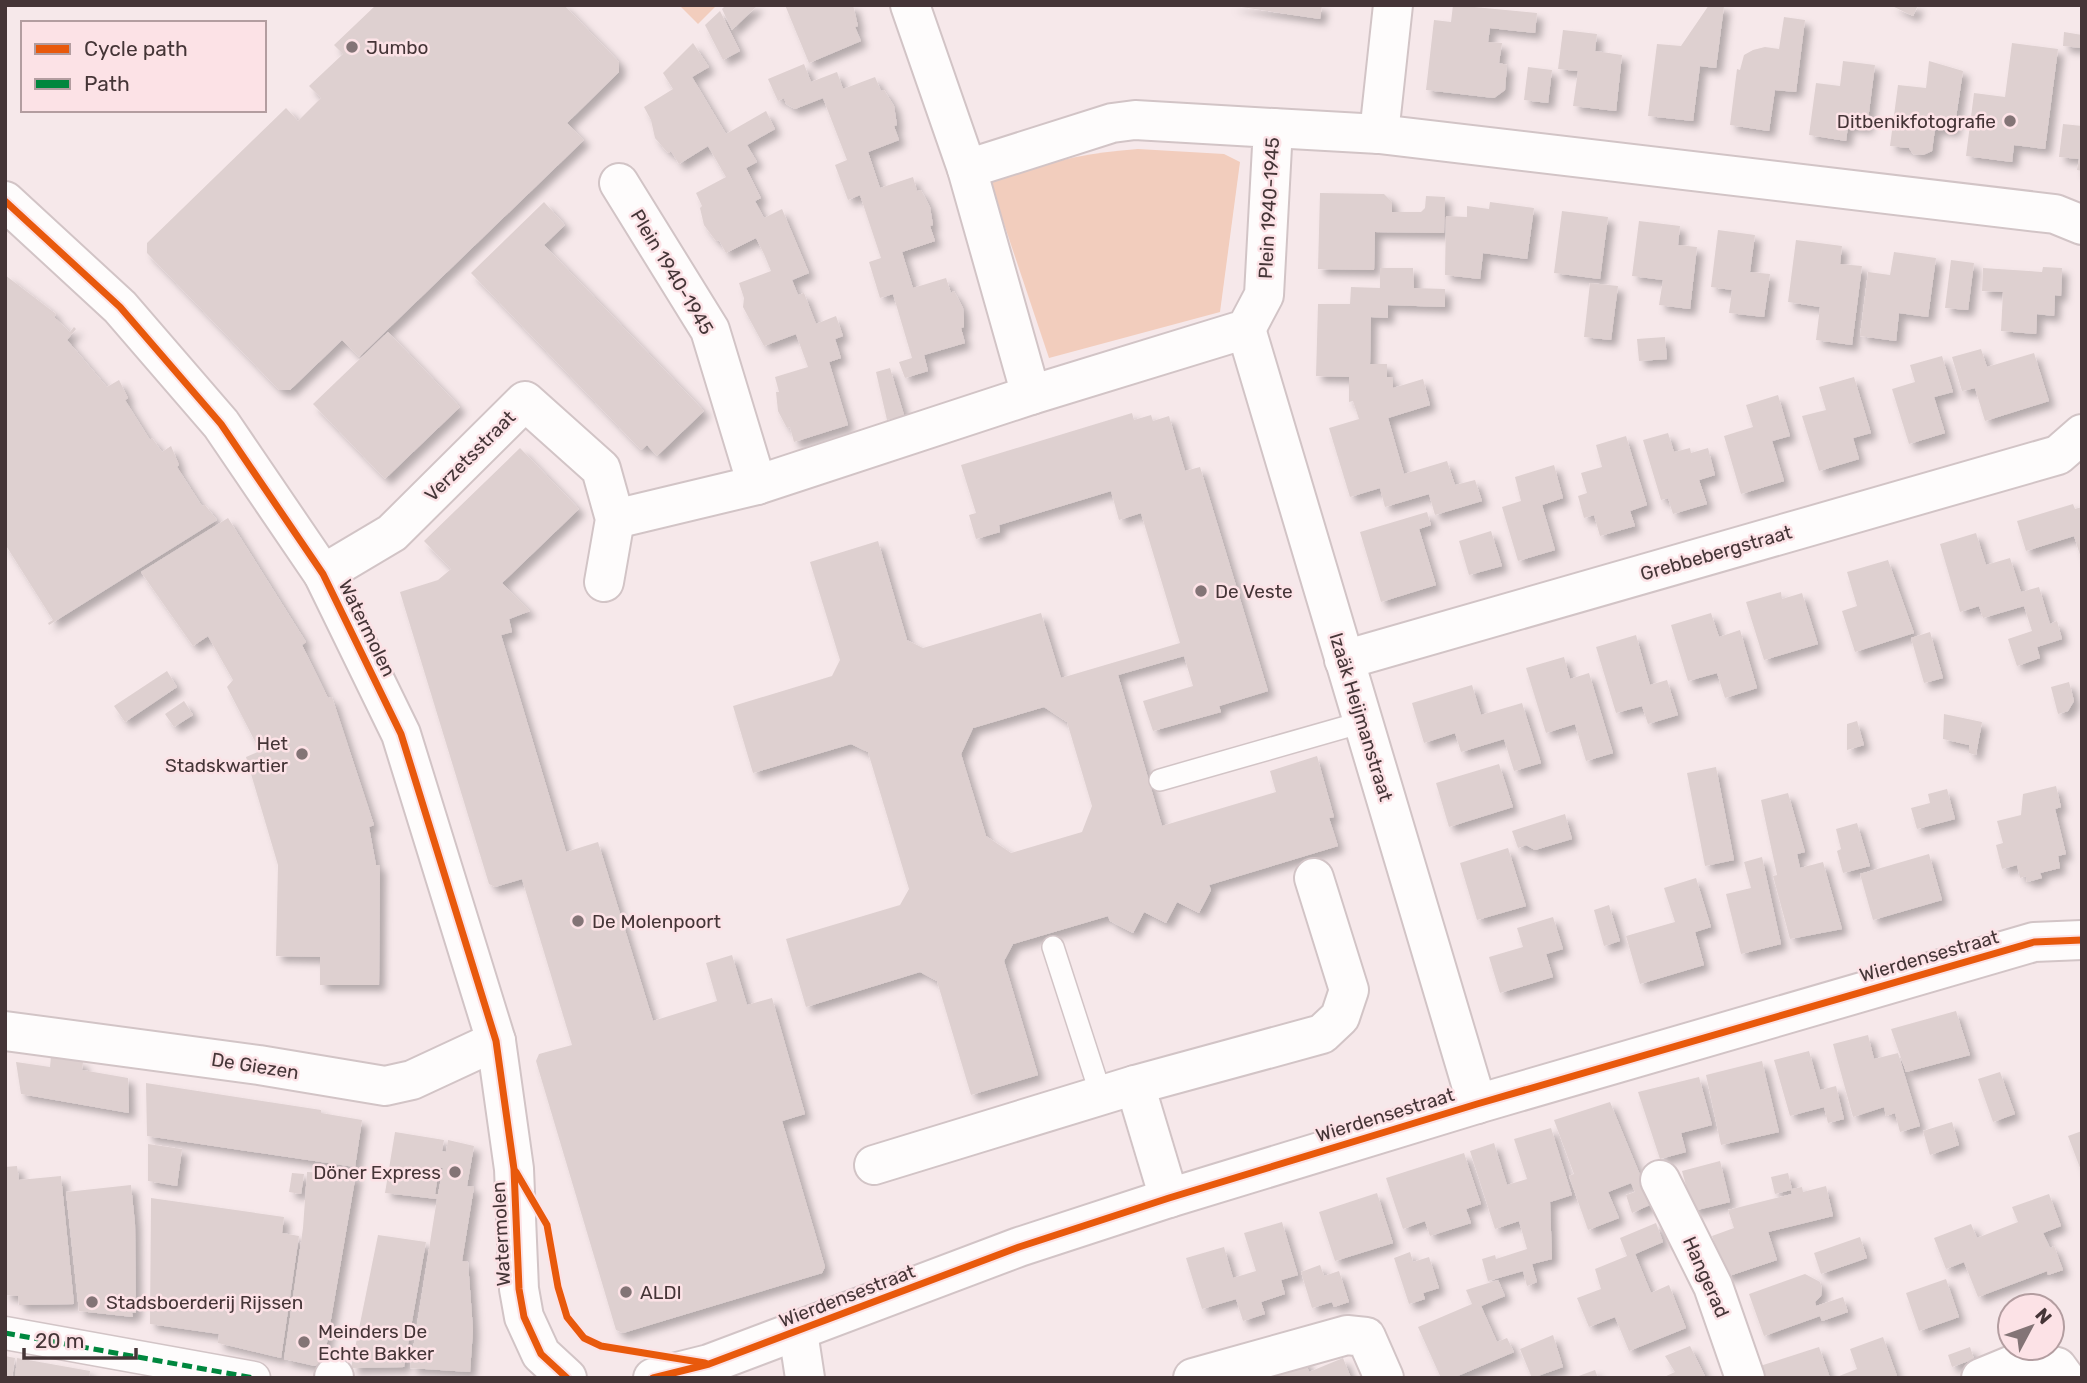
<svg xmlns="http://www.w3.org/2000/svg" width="2087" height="1383" font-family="Rubik,sans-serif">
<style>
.green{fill:#f2cdbd}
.building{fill:#ded0d0;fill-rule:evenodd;filter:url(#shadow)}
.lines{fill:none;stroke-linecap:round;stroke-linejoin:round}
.service-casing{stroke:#d2c4c6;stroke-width:24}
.pedestrian-casing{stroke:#d2c4c6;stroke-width:35}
.minor-casing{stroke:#d2c4c6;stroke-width:42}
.tertiary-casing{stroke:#d2c4c6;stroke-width:42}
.service{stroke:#fefcfc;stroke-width:21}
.pedestrian{stroke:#fefcfc;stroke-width:32}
.minor{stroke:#fefcfc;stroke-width:38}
.tertiary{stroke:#fefcfc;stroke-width:38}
.quiet{stroke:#00873e;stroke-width:5;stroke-dasharray:10 5;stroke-linecap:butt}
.cycleway-casing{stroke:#fce2e6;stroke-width:11}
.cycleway{stroke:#e8590c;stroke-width:7}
.poi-dot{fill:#837476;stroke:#fce2e6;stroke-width:2.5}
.labels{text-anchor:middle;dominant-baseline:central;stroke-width:5;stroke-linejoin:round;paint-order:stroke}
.poi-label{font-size:19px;fill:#453537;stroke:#fce2e6;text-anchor:start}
.street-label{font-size:19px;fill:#453537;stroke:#fce2e6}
</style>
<defs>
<filter id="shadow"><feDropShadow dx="6" dy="6" stdDeviation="3.5" flood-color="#0004"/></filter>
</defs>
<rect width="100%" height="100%" fill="#f6e8ea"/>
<g class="green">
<polygon points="679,5 717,5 698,24"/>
<path d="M1138,149L1224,154L1240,162L1220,312L1049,358L990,182C1041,163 1083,153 1138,149Z"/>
</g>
<g class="building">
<polygon points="376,5 564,5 619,62 619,72 567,123 584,140 359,357 342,340 290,390 279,390 147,253 147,243 286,108 298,121 321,98 309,86 343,54 334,45"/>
<polygon points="726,5 758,5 732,30 722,9"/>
<polygon points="785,5 853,5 858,26 855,27 861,41 809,63"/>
<polygon points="1228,5 1322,5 1320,19"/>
<polygon points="1453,5 1537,13 1535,33 1490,28 1488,42 1502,43 1499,63 1507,65 1505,90 1494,98 1426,90 1434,20 1451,22"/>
<polygon points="1709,5 1724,6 1716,68 1700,66 1693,121 1648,116 1657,44 1681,46"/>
<polygon points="1890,5 1918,5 1913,16"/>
<polygon points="720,11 740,51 723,60 705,25"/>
<polygon points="1784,17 1805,20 1796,92 1775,90 1769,131 1730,125 1737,69 1740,70 1744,55 1753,50 1765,47 1779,49"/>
<polygon points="1563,30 1597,34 1595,51 1622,55 1616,111 1573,106 1578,71 1558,69"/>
<polygon points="2064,32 2082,35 2082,48 2063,46"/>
<polygon points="693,43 709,67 692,77 726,134 766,111 775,129 747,145 757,162 746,168 761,198 755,201 764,218 782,209 809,273 792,280 798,295 804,293 816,324 836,316 843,336 835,339 841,358 829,362 848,425 794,442 790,427 787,428 778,411 776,392 779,392 775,377 808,367 796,334 764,346 743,307 744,298 739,283 771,271 764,254 756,238 726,253 719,240 716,241 704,225 700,208 702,206 696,193 726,177 708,146 679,164 671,151 668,153 655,138 651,120 644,107 673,89 663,73"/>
<polygon points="2012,43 2058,49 2045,149 2014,145 2012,162 1966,156 1974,93 2005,97"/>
<polygon points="1843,61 1875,65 1867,128 1848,126 1846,141 1809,135 1816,83 1840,86"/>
<polygon points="1929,61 1963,71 1954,131 1935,129 1932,151 1923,155 1913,154 1909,148 1890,146 1898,85 1926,88"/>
<polygon points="804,64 811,82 837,72 843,89 875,77 881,91 884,90 894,106 897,125 894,126 899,140 868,152 880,188 913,177 917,191 921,190 930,207 933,225 930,226 935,241 902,252 913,288 946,278 951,293 954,291 963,308 964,318 964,327 961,328 965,343 924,355 928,371 905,378 899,362 912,358 893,294 880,298 869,262 881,258 860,195 848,200 835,165 847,160 823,98 795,109 786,104 784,98 778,101 768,79"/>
<polygon points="1528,67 1552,70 1548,103 1524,100"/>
<polygon points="2063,124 2082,126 2082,171 2077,170 2079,159 2059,157"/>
<polygon points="1320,193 1384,194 1392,202 1392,212 1421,212 1425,208 1426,196 1445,197 1444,233 1375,232 1374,270 1318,269"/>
<polygon points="544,202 565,225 544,245 704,411 657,456 647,445 641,450 471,273"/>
<polygon points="1490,202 1534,208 1527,259 1483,253 1480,279 1445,275 1446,216 1467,217 1467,206 1489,209"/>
<polygon points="1562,211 1608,217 1600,279 1554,273"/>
<polygon points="1639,221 1680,226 1678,245 1697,247 1690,309 1659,305 1663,280 1632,276"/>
<polygon points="1718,230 1755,235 1750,272 1770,274 1764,317 1729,313 1732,290 1711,287"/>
<polygon points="1796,240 1842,246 1840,264 1862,266 1852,345 1816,340 1820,307 1788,302"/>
<polygon points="1894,252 1936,258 1928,317 1899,313 1896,341 1860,336 1868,272 1890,275"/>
<polygon points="1951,260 1974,263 1968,310 1945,308"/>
<polygon points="2043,267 2062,268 2061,296 2055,295 2054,316 2037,314 2036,334 2001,331 2003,292 1982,291 1983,268 2042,272"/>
<polygon points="1380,268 1413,268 1414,288 1445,289 1445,307 1388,305 1388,318 1371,317 1370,364 1387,364 1387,377 1393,377 1393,388 1423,379 1430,405 1388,418 1404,474 1447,461 1455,485 1475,480 1482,501 1435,515 1429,494 1385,507 1380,488 1350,497 1329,428 1359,419 1353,401 1349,402 1349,377 1316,376 1318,304 1350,304 1351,287 1380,288"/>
<polygon points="5,275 56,314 54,317 70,332 74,327 76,329 67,340 107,387 119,380 128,398 125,400 150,440 152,438 162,452 171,446 179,465 177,467 202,506 205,505 217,520 49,625 48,623 53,620 5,544"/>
<polygon points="1590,283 1618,286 1611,340 1584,337"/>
<polygon points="388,332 460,407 385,479 313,404"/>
<polygon points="1665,337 1667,359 1639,361 1637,339"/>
<polygon points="1981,349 1987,367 2034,353 2049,401 1985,421 1975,388 1962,391 1952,357"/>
<polygon points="1942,356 1953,392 1934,397 1945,433 1909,444 1892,389 1915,382 1910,365"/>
<polygon points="890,368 904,415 887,420 876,372"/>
<polygon points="1854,377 1871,433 1853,438 1859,459 1819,471 1802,416 1826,410 1819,387"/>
<polygon points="1778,395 1790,436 1772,441 1784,481 1741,494 1724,436 1753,427 1746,405"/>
<path d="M1132,413L1134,420L1151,415L1153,421L1169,416L1185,471L1200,467L1268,691L1219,706L1221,712L1153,731L1143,701L1193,686L1184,656L1118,675L1162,826L1276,792L1270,771L1317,756L1334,817L1329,818L1338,846L1209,885L1211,890L1199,913L1177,902L1166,923L1144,912L1133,933L1110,921L1108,916L1013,944L1004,961L1038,1075L971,1095L937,981L920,972L806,1007L786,939L900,905L909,889L868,752L851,744L753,773L733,706L832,676L840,660L810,562L878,541L907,640L923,648L1041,613L1061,678L1180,643L1141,513L1119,520L1111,491L999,525L1000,532L976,539L969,515L976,513L961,465ZM1044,707L1067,722L1092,806L1082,832L1011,853L986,836L961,754L973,728Z"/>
<polygon points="1668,433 1674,452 1690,448 1691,453 1708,448 1715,475 1699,480 1707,504 1673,514 1668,498 1661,500 1643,440"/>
<polygon points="1626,436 1647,505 1630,511 1635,526 1600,536 1594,515 1584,518 1578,496 1587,493 1581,473 1602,467 1596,445"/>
<polygon points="520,448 579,509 502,583 530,611 509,619 512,632 501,635 566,852 598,842 653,1021 717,1001 706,963 732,955 747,1005 772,998 805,1114 782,1121 825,1267 822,1273 623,1333 616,1330 536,1061 539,1054 572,1045 522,879 495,887 489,884 400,592 438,580 451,569 424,541"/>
<polygon points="1554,465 1563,498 1542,505 1555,550 1518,561 1502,507 1521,501 1515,477"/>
<polygon points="2073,504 2075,509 2082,507 2082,561 2074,536 2026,551 2017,521"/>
<polygon points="1427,512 1431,525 1419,529 1436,585 1381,602 1360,532"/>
<polygon points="228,518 306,642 302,645 328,698 332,697 374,825 369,827 376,865 380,865 379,985 320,985 320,957 276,956 278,865 246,757 260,751 227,687 233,680 208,636 193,646 141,572"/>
<polygon points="1491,531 1502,566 1469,575 1459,541"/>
<polygon points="1976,533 1986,565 2010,558 2021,592 2039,587 2050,624 2057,621 2062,639 2037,647 2040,658 2017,666 2008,639 2032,631 2024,606 1983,618 1979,606 1960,612 1940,544"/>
<polygon points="1888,560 1914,633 1855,652 1842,611 1857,606 1847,572"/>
<polygon points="1781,592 1782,599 1802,593 1818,644 1764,660 1746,602"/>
<polygon points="1711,613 1719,637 1740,630 1757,688 1725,698 1717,673 1688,681 1671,625"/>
<polygon points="1930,632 1943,678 1924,683 1911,638"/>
<polygon points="1636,635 1650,685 1667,680 1678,715 1648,724 1642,706 1616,713 1596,647"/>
<polygon points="1564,657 1570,679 1589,673 1613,753 1586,761 1575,724 1546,733 1526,668"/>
<polygon points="167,671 177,687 125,722 114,706"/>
<polygon points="2069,682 2074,701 2068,711 2058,714 2051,687"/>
<polygon points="1472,685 1481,715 1522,703 1541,763 1514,771 1504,739 1461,752 1455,733 1424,743 1412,703"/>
<polygon points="184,701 193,715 174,727 165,714"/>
<polygon points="1944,714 1982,722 1976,755 1969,753 1969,745 1943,739"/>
<polygon points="1857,721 1864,745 1847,750 1847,724"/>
<polygon points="1499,764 1513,807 1449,827 1436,783"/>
<polygon points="1716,767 1734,860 1705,866 1687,773"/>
<polygon points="2056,786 2061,807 2055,809 2066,854 2058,856 2060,868 2040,873 2042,878 2027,882 2026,876 2020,878 2017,865 2002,869 1996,845 2003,843 1997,821 2021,815 2023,794"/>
<polygon points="1947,789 1955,819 1917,829 1911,808 1930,803 1928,794"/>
<polygon points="1788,793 1805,852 1797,854 1800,868 1823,862 1842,929 1790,939 1773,876 1777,875 1761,800"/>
<polygon points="1565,814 1572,839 1535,850 1526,845 1518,848 1512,831"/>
<polygon points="1857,823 1870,866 1843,873 1837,851 1841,849 1836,829"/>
<polygon points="1508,848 1526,906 1477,920 1460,863"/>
<polygon points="1929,854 1942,900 1873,920 1860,874"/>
<polygon points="1762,857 1781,944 1741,954 1726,894 1751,888 1744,862"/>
<polygon points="1696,878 1711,927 1695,932 1704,965 1640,984 1626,936 1675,922 1664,888"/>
<polygon points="1609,905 1620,941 1604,946 1594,910"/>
<polygon points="1553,917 1563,949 1546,954 1553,977 1500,993 1489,957 1523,947 1517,928"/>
<polygon points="1956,1011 1970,1055 1906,1072 1891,1029"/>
<polygon points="1868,1035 1874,1059 1898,1053 1920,1126 1900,1132 1895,1113 1886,1116 1884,1107 1853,1117 1833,1044"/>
<polygon points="1809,1051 1820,1090 1836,1086 1844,1119 1828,1123 1824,1107 1790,1116 1774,1060"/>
<polygon points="51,1056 83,1062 82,1070 128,1078 129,1113 21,1094 16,1062 50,1067"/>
<polygon points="1762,1061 1779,1132 1721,1145 1706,1075"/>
<polygon points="2000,1072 2015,1114 1993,1122 1978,1079"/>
<polygon points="1699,1077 1712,1125 1681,1133 1686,1152 1660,1159 1638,1092"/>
<polygon points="146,1083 321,1110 321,1113 362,1120 355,1167 147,1136"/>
<polygon points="1610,1102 1652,1204 1632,1213 1626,1195 1635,1192 1631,1183 1608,1192 1619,1218 1588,1230 1569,1176 1574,1174 1554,1120"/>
<polygon points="1952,1122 1959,1145 1930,1155 1923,1131"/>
<polygon points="1551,1128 1572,1195 1550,1202 1552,1259 1532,1264 1537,1282 1527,1286 1523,1271 1488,1281 1482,1259 1495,1255 1496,1259 1527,1249 1519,1221 1495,1229 1470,1151 1494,1143 1507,1185 1527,1179 1514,1139"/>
<polygon points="2082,1131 2082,1173 2068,1136"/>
<path d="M395,1132L444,1140L442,1151L446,1152L448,1140L474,1146L467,1186L474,1187L462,1261L468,1262L473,1330L470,1372L410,1368L437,1199L385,1193ZM439,1168H443L438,1194H435Z"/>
<polygon points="148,1144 182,1149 177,1186 148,1181"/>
<polygon points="1464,1153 1481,1204 1466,1209 1471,1223 1430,1236 1425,1221 1403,1229 1386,1178"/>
<polygon points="1720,1161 1730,1202 1693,1211 1682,1171"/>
<polygon points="17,1166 19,1180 61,1176 74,1304 19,1305 18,1296 5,1295 5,1167"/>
<polygon points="307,1172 356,1174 324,1360 315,1366 284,1359 303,1228"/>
<polygon points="292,1173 304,1174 301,1194 289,1192"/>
<polygon points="1788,1173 1792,1189 1802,1187 1803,1192 1826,1186 1833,1216 1768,1232 1777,1260 1726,1277 1712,1236 1734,1228 1728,1210 1792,1194 1791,1190 1775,1194 1771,1177"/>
<polygon points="131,1185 135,1224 136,1313 132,1313 133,1317 79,1311 66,1192"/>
<polygon points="1377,1193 1393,1243 1335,1261 1319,1212"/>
<polygon points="2049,1194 2061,1226 2043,1233 2050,1248 2054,1246 2063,1270 2048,1275 2047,1271 1978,1297 1964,1262 1946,1269 1934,1238 1971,1224 1977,1238 2018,1222 2012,1207"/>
<polygon points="151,1198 284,1217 282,1233 299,1236 281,1358 218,1343 219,1334 150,1324"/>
<polygon points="1282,1222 1298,1275 1281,1280 1285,1294 1261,1302 1265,1314 1243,1321 1236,1299 1202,1309 1186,1258 1224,1247 1233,1278 1256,1271 1244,1233"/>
<polygon points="1656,1223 1663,1242 1635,1254 1651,1293 1669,1285 1686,1328 1629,1351 1615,1317 1589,1327 1577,1298 1601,1289 1595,1269 1627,1256 1620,1238"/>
<polygon points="378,1235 426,1242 404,1367 351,1368"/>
<polygon points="1860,1237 1867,1258 1821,1274 1814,1253"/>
<polygon points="1410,1252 1413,1262 1429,1257 1439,1288 1423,1293 1425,1299 1409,1304 1394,1258"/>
<polygon points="1320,1265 1324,1276 1339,1271 1349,1302 1334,1307 1332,1302 1312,1308 1301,1272"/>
<polygon points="1805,1274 1820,1282 1822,1289 1821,1296 1815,1302 1816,1306 1843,1297 1848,1312 1822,1321 1820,1316 1764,1336 1749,1294"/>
<polygon points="1946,1279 1959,1317 1919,1331 1906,1293"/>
<polygon points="1498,1280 1505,1296 1481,1306 1497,1342 1507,1338 1514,1352 1453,1378 1441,1378 1418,1327 1472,1304 1466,1290"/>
<polygon points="1553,1335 1563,1367 1532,1378 1520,1349"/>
<polygon points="1883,1337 1897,1376 1834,1378 1857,1369 1850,1349"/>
<polygon points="1690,1346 1706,1378 1662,1378 1675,1372 1665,1356"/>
<polygon points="1819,1347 1830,1378 1763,1378 1760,1366"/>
<polygon points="1970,1347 1974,1359 1952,1367 1948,1355"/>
<polygon points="5,1356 15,1358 12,1378 5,1378"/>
<polygon points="17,1358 90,1371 89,1378 15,1378"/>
<polygon points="1304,1358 1309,1372 1343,1358 1351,1378 1269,1378 1267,1373"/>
<polygon points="1595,1370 1598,1378 1576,1378 1576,1377"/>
</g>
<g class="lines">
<g class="service-casing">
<g id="service">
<polyline points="1160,780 1363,722"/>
<polyline points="1053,947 1101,1095"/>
</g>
</g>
<g class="pedestrian-casing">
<polyline id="pedestrian" points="5,1333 254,1378"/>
</g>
<g class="minor-casing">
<g id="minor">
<polyline points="910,5 967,169 1031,395"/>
<polyline points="1273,128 1379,134 2055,214 2082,225"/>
<polyline points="1379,134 1393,5"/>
<polyline points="619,183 710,330 757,485"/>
<polyline points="1246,329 1477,1104"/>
<polyline points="615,519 757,485 1031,395 1246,329 1264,295 1273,128 1135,120 1112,123 967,169"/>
<polyline points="323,574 392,533 525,401 601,469 615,519 604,582"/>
<polyline points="1344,660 2058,455 2082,434"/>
<polyline points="5,1031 259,1065 385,1086 412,1080 496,1041"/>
<polyline points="1135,1085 1169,1198"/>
<polyline points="874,1165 1135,1085 1322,1034 1340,1017 1349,990 1314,878"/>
<polyline points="1660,1180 1713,1286 1745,1378"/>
<polyline points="798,1332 805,1378"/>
<polyline points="334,1378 334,1377"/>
<polyline points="1193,1378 1347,1335 1366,1337 1384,1378"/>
<polyline points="1981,1378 2027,1359 2057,1367 2065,1378"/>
</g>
</g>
<g class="tertiary-casing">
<g id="tertiary">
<polyline points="5,201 120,307 221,424 323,574 401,734 496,1041 514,1169 519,1289 524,1317 541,1354 567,1378"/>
<polyline points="653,1378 709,1364 1019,1247 1169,1198 1477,1104 2034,942 2082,940"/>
</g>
</g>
<use href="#service" class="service"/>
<use href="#pedestrian" class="pedestrian"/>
<use href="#minor" class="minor"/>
<use href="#tertiary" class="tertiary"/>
<polyline class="quiet" points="5,1333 254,1378"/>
<g class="cycleway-casing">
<g id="cycleway">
<polyline points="5,201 120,307 221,424 323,574 401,734 496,1041 514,1169 519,1289 524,1317 541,1354 567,1378"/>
<polyline points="516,1172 547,1225 558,1287 567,1317 584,1338 601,1346 705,1363"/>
<polyline points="653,1378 709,1364 1019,1247 1169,1198 1477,1104 2034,942 2082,940"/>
</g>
</g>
<use href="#cycleway" class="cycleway"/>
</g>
<g class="poi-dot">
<circle cx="352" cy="47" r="7"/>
<circle cx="2010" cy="121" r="7"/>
<circle cx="1201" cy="591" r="7"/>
<circle cx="302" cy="754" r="7"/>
<circle cx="578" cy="921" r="7"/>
<circle cx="455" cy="1172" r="7"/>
<circle cx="626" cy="1292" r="7"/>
<circle cx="92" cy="1302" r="7"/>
<circle cx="304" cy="1342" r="7"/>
</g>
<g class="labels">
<g class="poi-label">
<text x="366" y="47">Jumbo</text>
<text x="1996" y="121" text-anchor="end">Ditbenikfotografie</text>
<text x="1215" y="591">De Veste</text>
<text x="288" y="743" text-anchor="end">Het<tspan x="288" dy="22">Stadskwartier</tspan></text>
<text x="592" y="921">De Molenpoort</text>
<text x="441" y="1172" text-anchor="end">Döner Express</text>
<text x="640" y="1292">ALDI</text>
<text x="106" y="1302">Stadsboerderij Rijssen</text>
<text x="318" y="1331">Meinders De<tspan x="318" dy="22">Echte Bakker</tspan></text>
</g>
<g class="street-label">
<text transform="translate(1269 208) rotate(-87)">Plein 1940-1945</text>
<text transform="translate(672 272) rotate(59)">Plein 1940-1945</text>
<text transform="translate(470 456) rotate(-45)">Verzetsstraat</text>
<text transform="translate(1716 553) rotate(-16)">Grebbebergstraat</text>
<text transform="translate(367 628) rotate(64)">Watermolen</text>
<text transform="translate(1361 717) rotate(73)">Izaäk Heijmanstraat</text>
<text transform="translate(1929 956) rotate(-16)">Wierdensestraat</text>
<text transform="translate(255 1066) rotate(9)">De Giezen</text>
<text transform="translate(1385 1115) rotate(-17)">Wierdensestraat</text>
<text transform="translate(501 1234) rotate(-93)">Watermolen</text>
<text transform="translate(1706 1277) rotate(66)">Hangerad</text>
<text transform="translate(847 1296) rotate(-21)">Wierdensestraat</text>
</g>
</g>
<rect width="2087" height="1383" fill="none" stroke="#453537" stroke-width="14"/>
<rect x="21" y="21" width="245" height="91" fill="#fce2e6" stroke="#b39da0" stroke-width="2"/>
<rect x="35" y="44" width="35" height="10" fill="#e8590c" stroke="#b39da0" stroke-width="2"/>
<text x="84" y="56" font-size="21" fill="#453537">Cycle path</text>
<rect x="35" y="79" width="35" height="10" fill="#00873e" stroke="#b39da0" stroke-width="2"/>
<text x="84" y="91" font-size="21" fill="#453537">Path</text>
<g transform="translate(2031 1327) rotate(49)"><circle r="33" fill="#fce2e6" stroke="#b39da0" stroke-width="2"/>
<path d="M0-5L12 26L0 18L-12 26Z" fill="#837476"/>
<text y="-10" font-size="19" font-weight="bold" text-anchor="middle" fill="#453537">N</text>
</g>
<path d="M24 1348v10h112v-10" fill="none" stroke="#453537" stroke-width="3.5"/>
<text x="35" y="1348" font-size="21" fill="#453537" stroke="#fce2e6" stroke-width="5" paint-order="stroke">20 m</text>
</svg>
